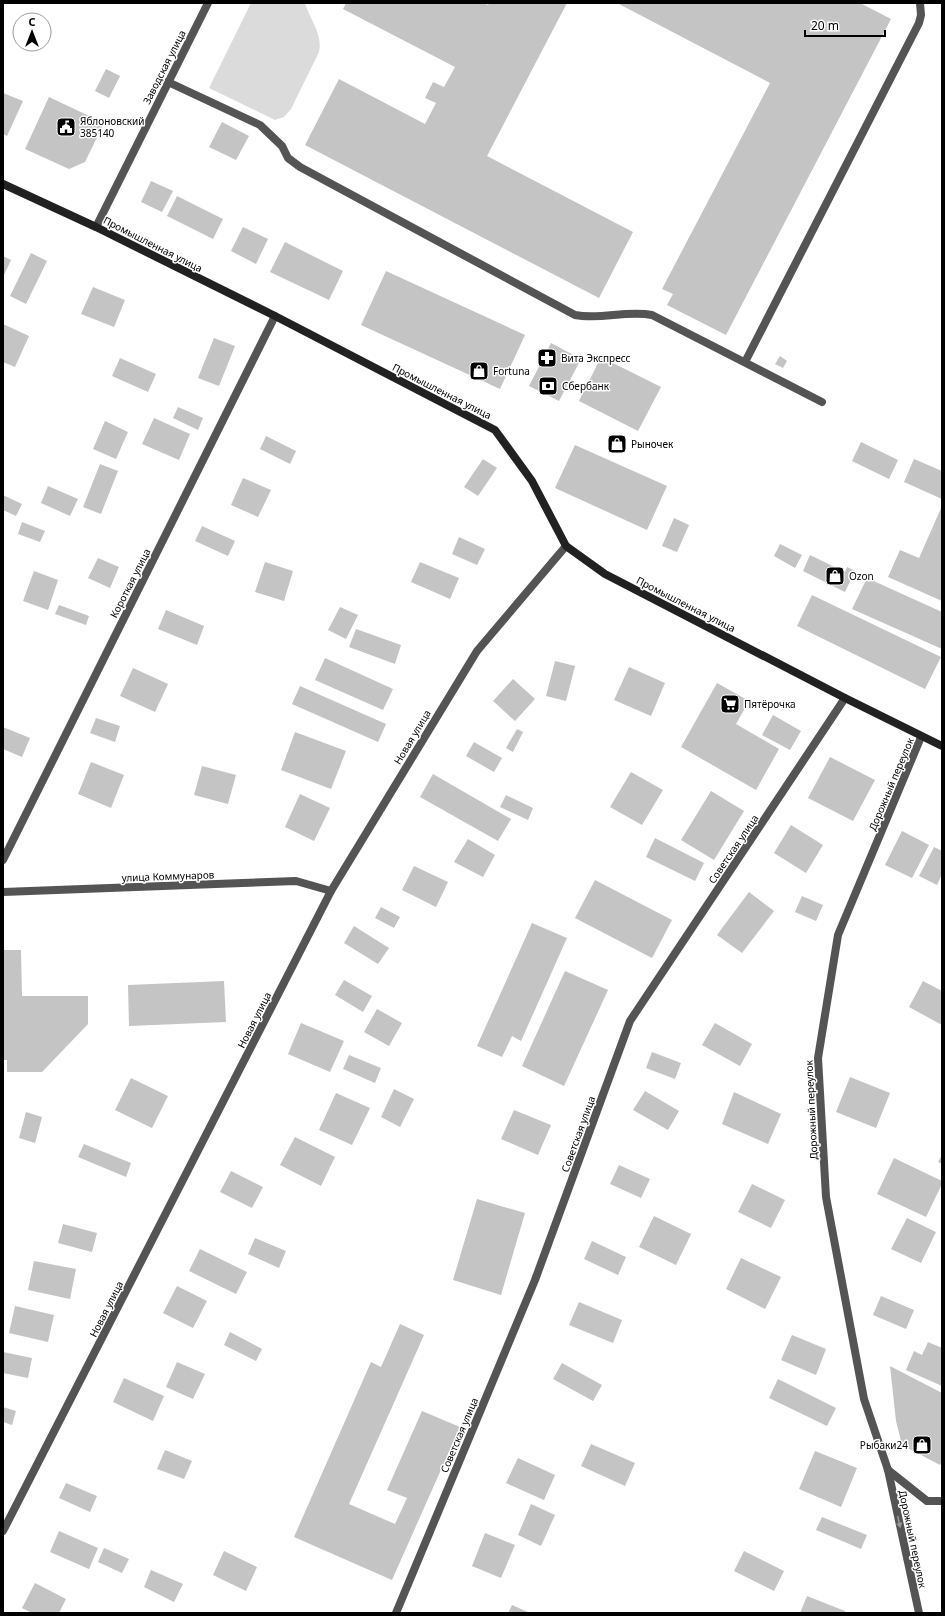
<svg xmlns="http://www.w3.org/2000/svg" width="945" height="1616" font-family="'Noto Sans',sans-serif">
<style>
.green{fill:#dbdbdb}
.building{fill:#c4c4c4}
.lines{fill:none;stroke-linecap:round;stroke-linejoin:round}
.service{stroke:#545454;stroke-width:8}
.minor{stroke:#545454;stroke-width:8}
.secondary{stroke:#212121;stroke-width:8}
.oneway{fill:#989898}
.labels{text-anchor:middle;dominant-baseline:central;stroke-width:3;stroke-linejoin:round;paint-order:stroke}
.street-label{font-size:10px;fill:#000;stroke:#fff}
.poi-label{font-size:10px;fill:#000;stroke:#fff;text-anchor:start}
</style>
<rect width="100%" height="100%" fill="#fff"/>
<path class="green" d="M251,3H305C310,20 323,34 319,52L291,109L284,117L275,120L209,88Z"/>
<g class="building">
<polygon points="346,3 485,3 488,5 489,3 567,3 487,156 633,232 599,298 305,145 339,79 425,124 436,103 425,98 433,82 444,87 455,67 343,9"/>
<polygon points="617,3 860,3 891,19 726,335 667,305 673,294 662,289 770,83"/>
<polygon points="106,69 120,76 109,98 95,91"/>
<polygon points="3,93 23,101 7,136 3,134"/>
<polygon points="49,97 104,123 85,162 69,169 25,149"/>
<polygon points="222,122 249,136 236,160 209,147"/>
<polygon points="151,181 173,191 162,212 141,202"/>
<polygon points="177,196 223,219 213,239 167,216"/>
<polygon points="243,227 268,239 256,264 231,251"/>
<polygon points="285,242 343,271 329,300 270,272"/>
<polygon points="31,253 47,261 26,304 10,296"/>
<polygon points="3,256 11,260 3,277"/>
<polygon points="386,271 525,335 500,389 361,325"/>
<polygon points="93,287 125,300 114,327 81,314"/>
<polygon points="3,324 29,336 15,367 3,362"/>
<polygon points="214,338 235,346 219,386 198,378"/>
<polygon points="551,343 581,359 559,401 529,386"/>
<polygon points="780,356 787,361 783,368 775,364"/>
<polygon points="601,357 661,387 638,431 579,401"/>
<polygon points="120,358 156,374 148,392 112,376"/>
<polygon points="178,407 203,418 198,430 173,418"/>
<polygon points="154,418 190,434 179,460 142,444"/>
<polygon points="105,421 128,432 116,459 93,449"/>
<polygon points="266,436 296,451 290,464 260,449"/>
<polygon points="861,442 898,460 889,479 852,461"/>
<polygon points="575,445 667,486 647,530 555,488"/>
<polygon points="483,459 497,468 478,496 464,487"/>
<polygon points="914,459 942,471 942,499 904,482"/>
<polygon points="100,464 118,471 101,514 83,507"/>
<polygon points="243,478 271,490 258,517 231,505"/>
<polygon points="48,486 78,499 70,516 41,503"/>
<polygon points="3,495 22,504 16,516 3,510"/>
<polygon points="942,506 942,601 888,577 900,550 919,558"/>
<polygon points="674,518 689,525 677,552 662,546"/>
<polygon points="22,522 45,531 40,542 18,534"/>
<polygon points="202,526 235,541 228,556 195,541"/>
<polygon points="459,537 485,549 477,565 452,554"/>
<polygon points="780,544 802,555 795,568 774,556"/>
<polygon points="810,555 845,572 847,567 855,571 845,592 803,571"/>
<polygon points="98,558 119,567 110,588 88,578"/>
<polygon points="265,562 293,571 284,601 255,592"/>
<polygon points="420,562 459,578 450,599 411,582"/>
<polygon points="34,571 58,580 48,610 23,601"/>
<polygon points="867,578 942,612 942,649 852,609"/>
<polygon points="812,595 941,657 925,689 797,626"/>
<polygon points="59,605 89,616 86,625 55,614"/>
<polygon points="340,607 358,615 346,639 328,630"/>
<polygon points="166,610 204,626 197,645 158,629"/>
<polygon points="356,629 401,645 395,664 349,647"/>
<polygon points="325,658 393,689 383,710 315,680"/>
<polygon points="555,661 575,666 566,701 546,696"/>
<polygon points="629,667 665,683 651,716 614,700"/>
<polygon points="133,668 168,684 155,712 120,696"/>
<polygon points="513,679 535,699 515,721 493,701"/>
<polygon points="717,683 749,701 736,724 779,749 756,790 681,747"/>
<polygon points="300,686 386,724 378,742 292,704"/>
<polygon points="773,715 801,731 790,750 762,735"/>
<polygon points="96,718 120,726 115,742 90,733"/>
<polygon points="3,727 30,738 22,757 3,749"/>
<polygon points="517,729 523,732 513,752 506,748"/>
<polygon points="295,732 346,751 331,789 281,770"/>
<polygon points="474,742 502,758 494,772 466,756"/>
<polygon points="830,757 875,780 853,821 808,798"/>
<polygon points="91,762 124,775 111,808 78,794"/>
<polygon points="202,766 236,775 228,804 194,795"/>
<polygon points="631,772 663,790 642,825 610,807"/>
<polygon points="433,774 511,819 498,841 420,797"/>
<polygon points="711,791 744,811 714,860 681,840"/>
<polygon points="300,794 330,808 314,841 285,827"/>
<polygon points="506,795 533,808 528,820 500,807"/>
<polygon points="791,825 823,845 806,873 774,853"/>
<polygon points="902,831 929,845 912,878 885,865"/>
<polygon points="655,838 704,863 695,881 646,857"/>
<polygon points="468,839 495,855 483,877 454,862"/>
<polygon points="934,847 942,851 942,874 937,885 919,876"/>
<polygon points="414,866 448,882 436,907 402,890"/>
<polygon points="595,880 672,920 652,958 575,918"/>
<polygon points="749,892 774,911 742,953 717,935"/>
<polygon points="802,896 823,905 816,921 795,912"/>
<polygon points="381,907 400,917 394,928 375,918"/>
<polygon points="532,923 567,938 521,1041 512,1036 502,1057 477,1046"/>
<polygon points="354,926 389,948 378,964 344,943"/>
<polygon points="3,950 21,950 22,996 88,996 88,1024 42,1072 7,1072 7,1060 3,1060"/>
<polygon points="565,971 608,990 564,1086 522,1066"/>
<polygon points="344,980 372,996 363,1012 335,995"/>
<polygon points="224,981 226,1022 129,1026 128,985"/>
<polygon points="923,981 942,991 942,1025 909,1007"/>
<polygon points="377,1009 402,1023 389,1046 364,1032"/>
<polygon points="301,1023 344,1041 330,1072 288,1054"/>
<polygon points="715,1023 752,1044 740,1066 702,1045"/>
<polygon points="652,1052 681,1063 675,1079 646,1068"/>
<polygon points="349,1055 381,1068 375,1083 343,1069"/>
<polygon points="850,1077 890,1093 876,1128 836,1112"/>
<polygon points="131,1078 168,1096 152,1128 115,1110"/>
<polygon points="394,1089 414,1099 400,1127 381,1117"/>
<polygon points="645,1091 679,1111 668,1130 633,1110"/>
<polygon points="734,1092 781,1114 768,1144 722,1124"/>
<polygon points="336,1093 370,1108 352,1145 319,1130"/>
<polygon points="514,1110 551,1125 538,1155 501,1139"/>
<polygon points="26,1112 42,1117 35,1143 19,1138"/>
<polygon points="295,1137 335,1157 321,1186 280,1165"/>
<polygon points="84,1144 131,1163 126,1177 78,1157"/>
<polygon points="942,1155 942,1164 938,1162"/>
<polygon points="894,1158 942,1181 942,1184 926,1217 877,1194"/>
<polygon points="619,1165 650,1179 641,1198 610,1184"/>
<polygon points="231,1171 263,1187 252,1208 220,1192"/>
<polygon points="752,1184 785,1200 771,1228 738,1212"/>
<polygon points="477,1199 525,1213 501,1295 453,1280"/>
<polygon points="654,1216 691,1234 676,1265 639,1247"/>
<polygon points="907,1218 936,1232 921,1263 891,1249"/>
<polygon points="63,1224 97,1233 92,1252 58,1243"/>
<polygon points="255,1238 286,1251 279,1268 248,1254"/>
<polygon points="592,1241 626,1257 618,1275 584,1259"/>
<polygon points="200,1249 247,1272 236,1294 189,1271"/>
<polygon points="741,1258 781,1277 765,1309 726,1289"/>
<polygon points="34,1261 76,1269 70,1299 28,1290"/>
<polygon points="177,1286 207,1301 193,1328 163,1313"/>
<polygon points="881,1296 914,1310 906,1329 873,1315"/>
<polygon points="579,1302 622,1320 613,1343 569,1325"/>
<polygon points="15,1306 54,1315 48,1342 9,1333"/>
<polygon points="400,1324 424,1335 349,1504 395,1524 407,1498 387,1490 422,1411 460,1427 392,1580 294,1537 371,1362 381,1367"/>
<polygon points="230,1332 262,1349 256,1361 224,1345"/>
<polygon points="792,1335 826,1349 816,1375 781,1360"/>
<polygon points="928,1342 942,1348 942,1386 906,1370 914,1351 922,1355"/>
<polygon points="3,1352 32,1358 28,1378 3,1373"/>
<polygon points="177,1362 205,1374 193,1399 166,1387"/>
<polygon points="562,1363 602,1385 593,1401 553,1379"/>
<polygon points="890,1366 942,1393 942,1461 940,1465 902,1445 896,1421"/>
<polygon points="124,1378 164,1396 153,1421 113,1402"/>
<polygon points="778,1379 836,1408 827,1426 769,1398"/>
<polygon points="3,1407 16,1411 12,1425 3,1422"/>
<polygon points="591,1444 635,1463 625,1486 581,1466"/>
<polygon points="165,1450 192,1461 184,1479 157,1469"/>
<polygon points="815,1451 857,1468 841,1507 799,1489"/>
<polygon points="518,1458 555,1475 544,1500 506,1483"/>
<polygon points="66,1483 97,1496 90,1512 59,1498"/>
<polygon points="531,1504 555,1515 541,1546 518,1535"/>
<polygon points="822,1517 867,1535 861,1549 816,1530"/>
<polygon points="59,1531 98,1548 89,1569 50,1552"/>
<polygon points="485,1533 515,1545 501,1578 472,1566"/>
<polygon points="104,1548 129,1559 122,1573 98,1562"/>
<polygon points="224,1551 257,1567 246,1591 213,1575"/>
<polygon points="744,1551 784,1571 774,1591 734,1571"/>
<polygon points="151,1570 183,1584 174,1602 144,1587"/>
<polygon points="35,1583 66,1599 59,1613 32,1613 22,1608"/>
<polygon points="807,1596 845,1611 845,1613 800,1613"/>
<polygon points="512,1605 530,1613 508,1613"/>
</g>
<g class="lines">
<g class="service">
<path d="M168,82L260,125L282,146L288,158L300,167L575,315C601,320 626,310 652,315L822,402"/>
<polyline points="745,362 919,23 921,15 920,3"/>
</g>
<g class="minor">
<polyline points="96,227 208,3"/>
<polyline points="3,860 275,316"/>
<polyline points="3,892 296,881 331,891"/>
<polyline points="888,1470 927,1501 942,1501"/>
<polyline points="3,1531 331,891 477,651 566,546"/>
<polyline points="396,1613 535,1280 630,1021 845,698"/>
<polyline points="919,1613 888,1470 864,1399 826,1197 818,1058 838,935 921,737"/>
</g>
<polyline class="secondary" points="3,184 96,227 275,316 495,430 532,481 566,546 605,574 845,698 942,746"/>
</g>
<defs><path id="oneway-solid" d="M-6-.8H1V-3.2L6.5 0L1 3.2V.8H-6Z"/></defs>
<use class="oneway" href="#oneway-solid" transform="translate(899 1522) rotate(78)"/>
<defs>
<g id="civic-square" transform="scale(1)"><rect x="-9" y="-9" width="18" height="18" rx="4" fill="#000" stroke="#fff"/><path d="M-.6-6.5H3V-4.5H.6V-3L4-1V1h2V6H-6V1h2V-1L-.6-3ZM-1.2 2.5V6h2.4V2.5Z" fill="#fff"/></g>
<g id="pharmacy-square" transform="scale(1)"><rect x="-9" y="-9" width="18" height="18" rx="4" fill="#000" stroke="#fff"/><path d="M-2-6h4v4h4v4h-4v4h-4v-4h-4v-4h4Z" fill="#fff"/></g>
<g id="shop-square" transform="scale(1)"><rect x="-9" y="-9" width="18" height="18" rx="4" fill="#000" stroke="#fff"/><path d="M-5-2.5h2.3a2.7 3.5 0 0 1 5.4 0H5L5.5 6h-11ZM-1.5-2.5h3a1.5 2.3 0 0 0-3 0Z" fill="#fff"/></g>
<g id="bank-square" transform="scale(1)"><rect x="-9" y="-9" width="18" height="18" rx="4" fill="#000" stroke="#fff"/><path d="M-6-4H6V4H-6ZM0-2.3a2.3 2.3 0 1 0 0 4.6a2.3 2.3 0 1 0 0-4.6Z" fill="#fff"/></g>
<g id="supermarket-square" transform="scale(1)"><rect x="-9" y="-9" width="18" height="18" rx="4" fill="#000" stroke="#fff"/><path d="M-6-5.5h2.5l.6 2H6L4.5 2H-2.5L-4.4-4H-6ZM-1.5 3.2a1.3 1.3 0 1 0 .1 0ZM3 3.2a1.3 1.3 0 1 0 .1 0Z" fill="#fff"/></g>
</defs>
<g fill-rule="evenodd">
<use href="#civic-square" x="66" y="127"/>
<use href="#pharmacy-square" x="547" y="358"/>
<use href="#shop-square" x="479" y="371"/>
<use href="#bank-square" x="548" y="386"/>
<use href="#shop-square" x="617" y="444"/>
<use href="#shop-square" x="835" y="576"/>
<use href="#supermarket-square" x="730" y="704"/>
<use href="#shop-square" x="922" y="1445"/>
</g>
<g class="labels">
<g class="street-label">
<text transform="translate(164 67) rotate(-63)">Заводская улица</text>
<text transform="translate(153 244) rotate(27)">Промышленная улица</text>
<text transform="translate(442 391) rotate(27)">Промышленная улица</text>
<text transform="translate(130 583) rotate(-63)">Короткая улица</text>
<text transform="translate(686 604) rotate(27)">Промышленная улица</text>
<text transform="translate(412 737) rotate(-59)">Новая улица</text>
<text transform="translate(891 784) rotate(-67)">Дорожный переулок</text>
<text transform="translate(733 849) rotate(-56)">Советская улица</text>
<text transform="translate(168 876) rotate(-2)">улица Коммунаров</text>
<text transform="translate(254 1020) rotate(-63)">Новая улица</text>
<text transform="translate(811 1110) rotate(-93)">Дорожный переулок</text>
<text transform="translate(578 1134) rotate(-70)">Советская улица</text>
<text transform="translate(106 1309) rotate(-63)">Новая улица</text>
<text transform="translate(459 1435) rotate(-67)">Советская улица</text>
<text transform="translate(913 1539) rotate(78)">Дорожный переулок</text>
</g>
<g class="poi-label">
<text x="80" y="121">Яблоновский<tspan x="80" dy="12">385140</tspan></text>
<text x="561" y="358">Вита Экспресс</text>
<text x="493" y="371">Fortuna</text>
<text x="562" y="386">Сбербанк</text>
<text x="631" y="444">Рыночек</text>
<text x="849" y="576">Ozon</text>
<text x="744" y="704">Пятёрочка</text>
<text x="908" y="1445" text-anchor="end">Рыбаки24</text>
</g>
</g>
<rect width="945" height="1616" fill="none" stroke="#000000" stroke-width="8"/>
<g transform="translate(32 32)"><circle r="19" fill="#ffffff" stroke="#999999"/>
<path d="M0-3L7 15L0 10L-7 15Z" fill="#000000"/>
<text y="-6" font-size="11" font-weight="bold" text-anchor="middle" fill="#000000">С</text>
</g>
<path d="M805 30v6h80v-6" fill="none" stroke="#000000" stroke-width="2"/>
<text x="811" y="30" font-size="12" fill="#000000" stroke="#ffffff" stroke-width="3" paint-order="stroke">20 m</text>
</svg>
